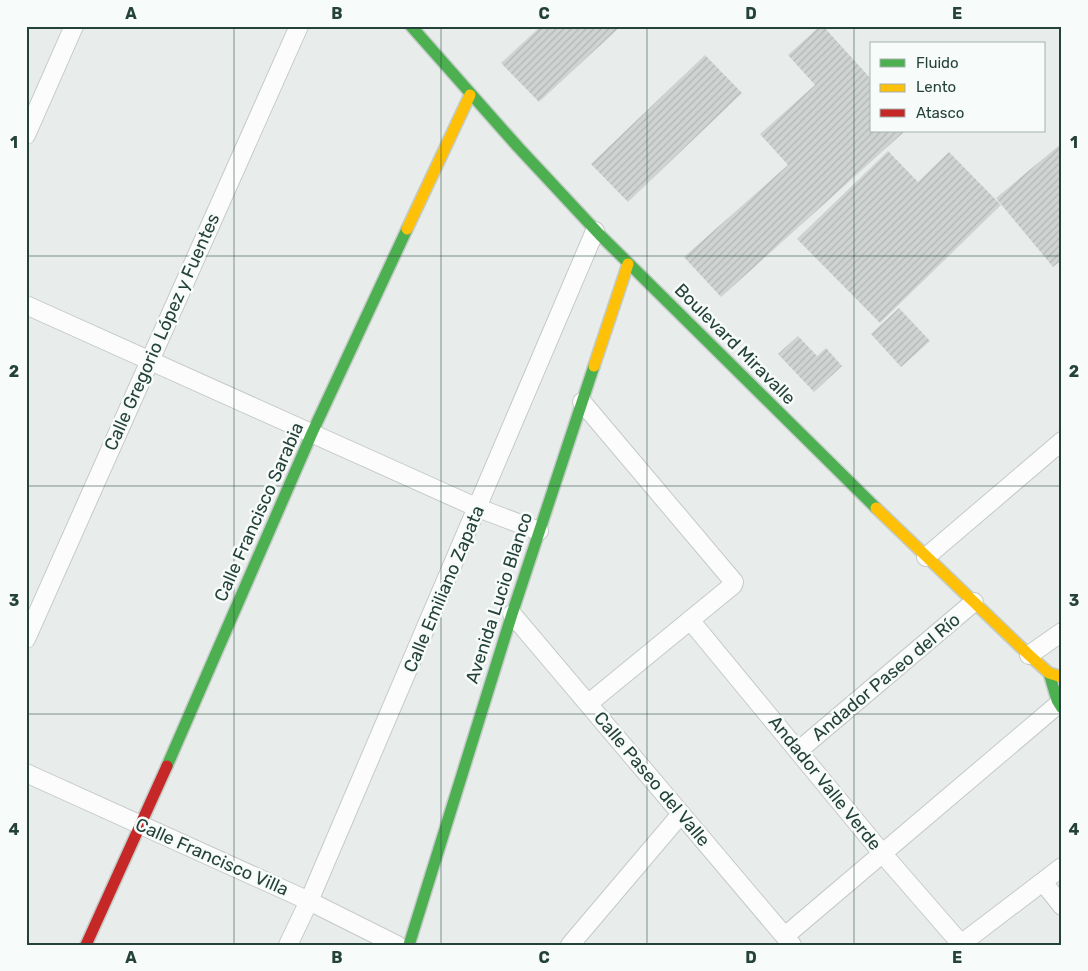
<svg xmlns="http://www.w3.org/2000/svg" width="1088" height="971" font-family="Rubik,sans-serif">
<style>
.building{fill:url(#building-hatch)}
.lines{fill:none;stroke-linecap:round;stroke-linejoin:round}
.street-casing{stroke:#c5cac8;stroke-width:20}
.fast-casing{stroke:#c3cbc8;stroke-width:14}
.slow-casing{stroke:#c3cbc8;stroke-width:14}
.jam-casing{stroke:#c3cbc8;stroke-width:14}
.street{stroke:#fcfcfc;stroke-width:18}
.fast{stroke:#4caf50;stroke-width:11}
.slow{stroke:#ffc107;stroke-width:11}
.jam{stroke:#c62828;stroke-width:11}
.grid{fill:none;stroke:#24423a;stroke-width:1;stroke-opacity:0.55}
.labels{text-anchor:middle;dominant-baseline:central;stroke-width:5;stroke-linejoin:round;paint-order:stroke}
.street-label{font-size:18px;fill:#24423a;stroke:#f7fbf9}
.neatline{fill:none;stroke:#24423a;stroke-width:2}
.grid-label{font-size:16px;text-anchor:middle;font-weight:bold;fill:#24423a}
</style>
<defs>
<pattern id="building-hatch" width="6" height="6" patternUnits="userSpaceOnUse" patternTransform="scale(1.25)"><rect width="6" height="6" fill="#cfd4d2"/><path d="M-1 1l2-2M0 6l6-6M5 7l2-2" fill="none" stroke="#b2b7b5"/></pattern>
</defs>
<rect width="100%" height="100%" fill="#e8edeb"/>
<g class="building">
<polygon points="541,26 621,26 539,102 501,63"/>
<polygon points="820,26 823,26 872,80 872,131 905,131 721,297 684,257 788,165 760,134 815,85 788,55"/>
<polygon points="705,55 742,93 628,202 591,164"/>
<polygon points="1062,143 1062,260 1053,267 996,198"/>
<polygon points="888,151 918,182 949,152 1001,205 880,323 797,239"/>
<polygon points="899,308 930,341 901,367 871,334"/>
<polygon points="798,336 817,356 826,348 842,366 814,392 778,354"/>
</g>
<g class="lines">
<g class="street-casing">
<g id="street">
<polyline points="26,135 74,26"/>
<polyline points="26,305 478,508 539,531"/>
<polyline points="582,402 734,582 733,585 589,703"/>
<polyline points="926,557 1062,441"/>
<polyline points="512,614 792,945"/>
<polyline points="690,620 882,853 962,945"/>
<polyline points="26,639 299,26"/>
<polyline points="1029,655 1062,632"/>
<polyline points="798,751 974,602"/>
<polyline points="26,773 309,901 397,945"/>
<polyline points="1043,882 1062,906"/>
<polyline points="785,936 1062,701"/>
<polyline points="961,944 1062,867"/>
<polyline points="288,945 309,901 595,231"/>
<polyline points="570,945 681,814"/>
</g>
</g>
<g class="fast-casing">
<g id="fast">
<polyline points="411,26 518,147 600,235 876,508"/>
<polyline points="1049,673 1057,700 1062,708"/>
<polyline points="167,766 312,433 407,229"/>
<polyline points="409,945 512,614 594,366"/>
</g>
</g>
<g class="slow-casing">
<g id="slow">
<polyline points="407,229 470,95"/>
<polyline points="594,366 628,264"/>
<polyline points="876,508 1029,655 1049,673 1062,677"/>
</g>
</g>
<g class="jam-casing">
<polyline id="jam" points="86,945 167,766"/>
</g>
<use href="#street" class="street"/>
<use href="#fast" class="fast"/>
<use href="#slow" class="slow"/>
<use href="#jam" class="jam"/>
</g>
<path class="grid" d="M234,26V945M441,26V945M647,26V945M854,26V945M26,256H1062M26,486H1062M26,714H1062"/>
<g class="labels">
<g class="street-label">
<text transform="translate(162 332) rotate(-66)">Calle Gregorio López y Fuentes</text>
<text transform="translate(735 344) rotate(45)">Boulevard Miravalle</text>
<text transform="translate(259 512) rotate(-66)">Calle Francisco Sarabia</text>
<text transform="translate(444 589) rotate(-67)">Calle Emiliano Zapata</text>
<text transform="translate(499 598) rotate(-72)">Avenida Lucio Blanco</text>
<text transform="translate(886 677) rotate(-40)">Andador Paseo del Río</text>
<text transform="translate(652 779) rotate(50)">Calle Paseo del Valle</text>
<text transform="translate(825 783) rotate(51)">Andador Valle Verde</text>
<text transform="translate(212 857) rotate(24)">Calle Francisco Villa</text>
</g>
</g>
<rect width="1088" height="971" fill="none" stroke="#f7fbf9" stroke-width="55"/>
<rect x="870" y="42" width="175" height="90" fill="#f7fbf9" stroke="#a3b1ad"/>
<rect x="880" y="59" width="25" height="8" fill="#4caf50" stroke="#a3b1ad"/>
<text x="916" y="68" font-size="15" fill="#24423a">Fluido</text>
<rect x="880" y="84" width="25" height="8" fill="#ffc107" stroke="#a3b1ad"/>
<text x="916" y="92" font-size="15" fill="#24423a">Lento</text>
<rect x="880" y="109" width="25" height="8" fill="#c62828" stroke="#a3b1ad"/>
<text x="916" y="118" font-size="15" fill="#24423a">Atasco</text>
<rect x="28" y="28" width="1032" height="916" class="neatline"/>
<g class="grid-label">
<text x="131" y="19">A</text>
<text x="337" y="19">B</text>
<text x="544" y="19">C</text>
<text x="751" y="19">D</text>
<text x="957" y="19">E</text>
<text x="14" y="148">1</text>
<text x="1074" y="148">1</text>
<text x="14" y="377">2</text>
<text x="1074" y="377">2</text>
<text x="14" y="606">3</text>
<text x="1074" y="606">3</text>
<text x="14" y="835">4</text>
<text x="1074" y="835">4</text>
<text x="131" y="963">A</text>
<text x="337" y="963">B</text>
<text x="544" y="963">C</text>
<text x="751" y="963">D</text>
<text x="957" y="963">E</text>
</g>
</svg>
